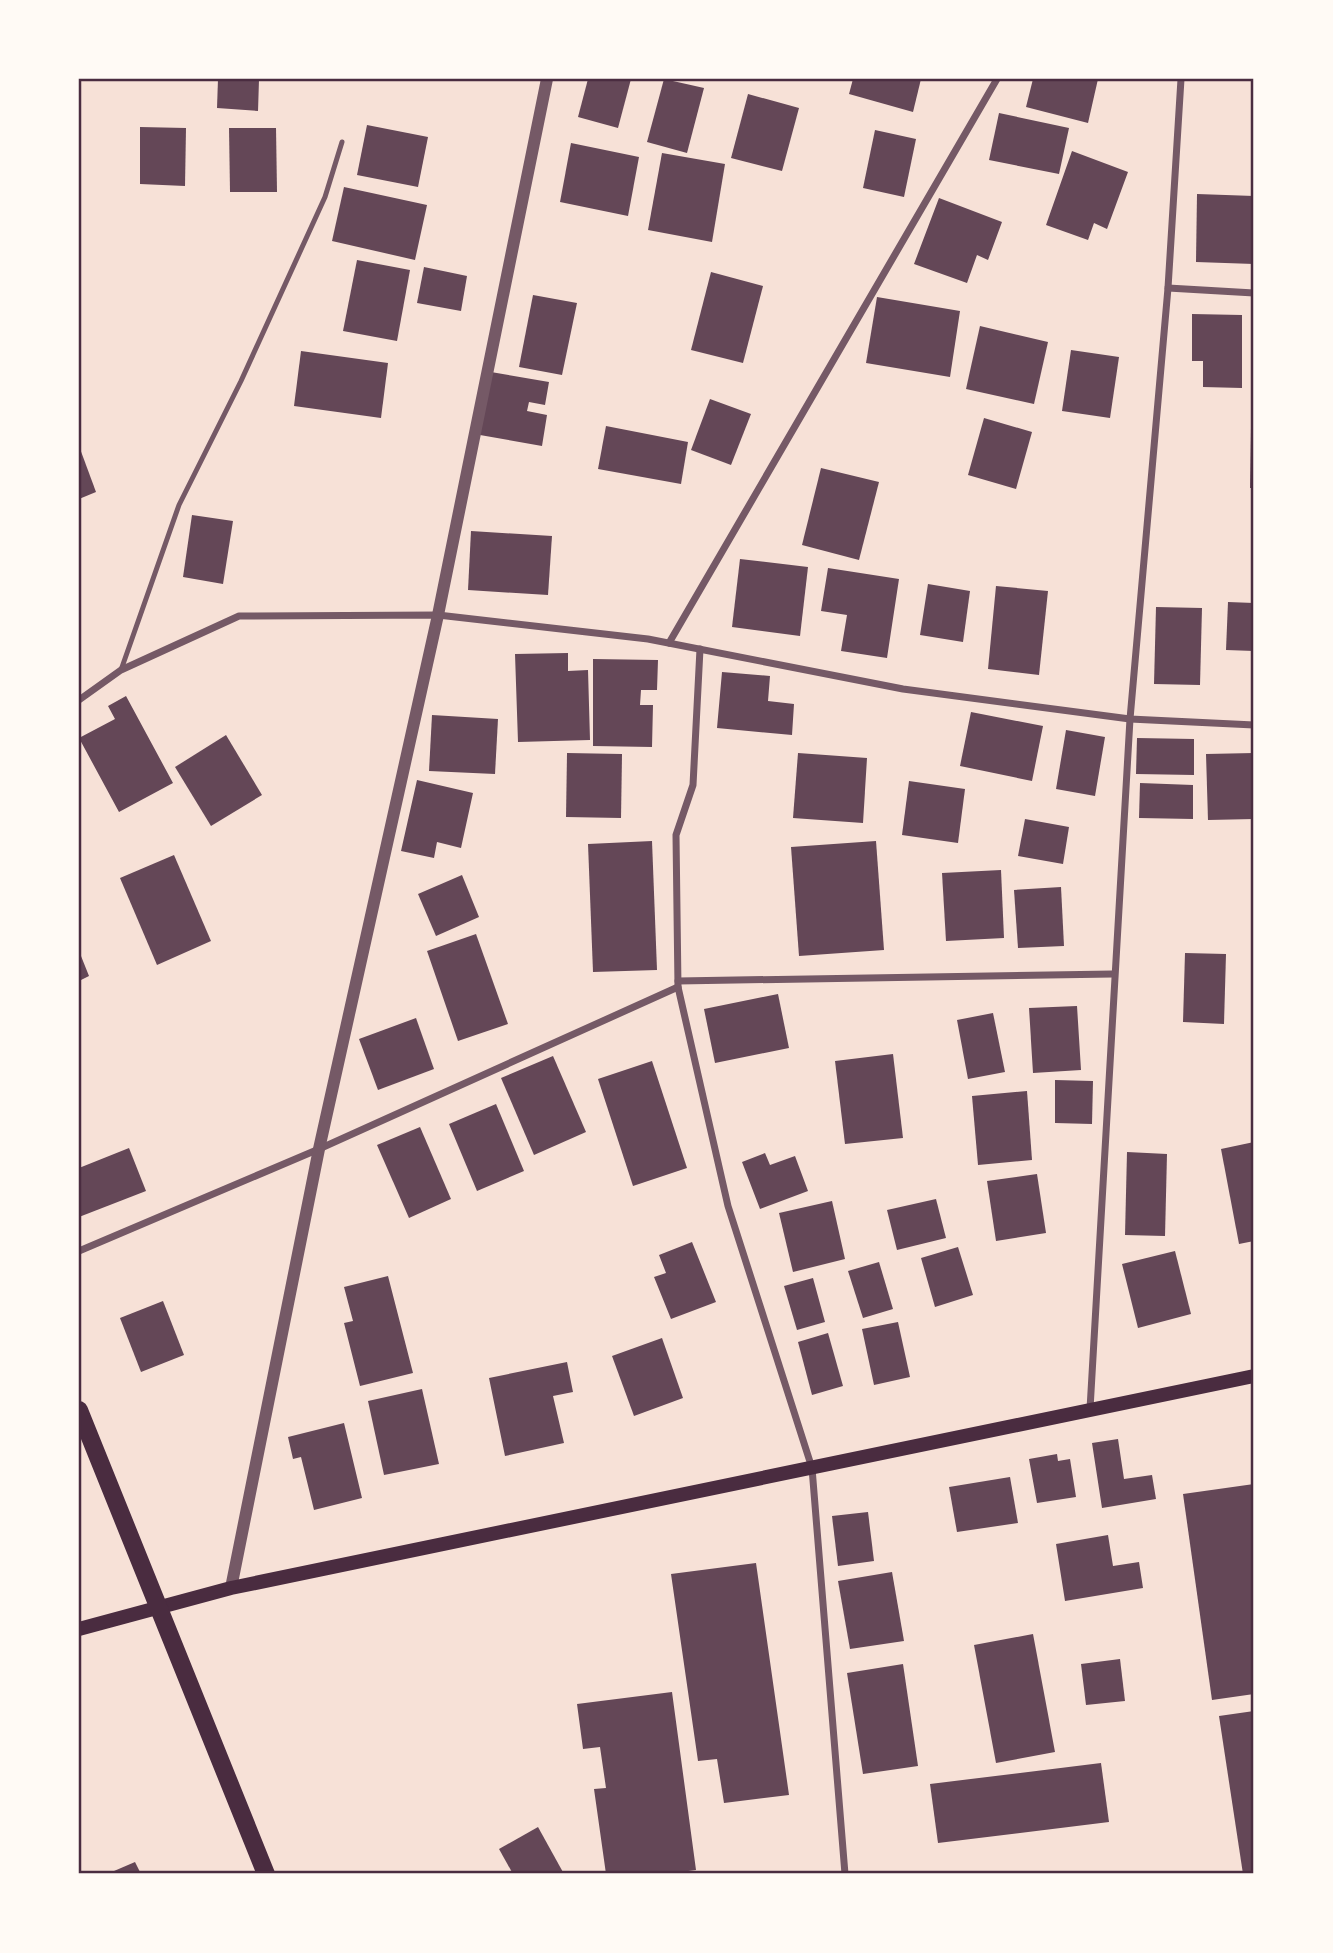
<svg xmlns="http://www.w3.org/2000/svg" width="1333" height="1953" font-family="'Noto Serif',serif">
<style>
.building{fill:#644757}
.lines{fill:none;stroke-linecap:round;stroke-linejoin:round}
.service{stroke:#755966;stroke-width:5}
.minor{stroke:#755966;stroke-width:7}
.tertiary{stroke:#755966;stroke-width:12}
.secondary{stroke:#4a2c40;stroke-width:14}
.primary{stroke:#4a2c40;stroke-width:18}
.neatline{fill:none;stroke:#4a2c40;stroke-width:2.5}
</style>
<rect width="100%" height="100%" fill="#f7e1d7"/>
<g class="building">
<polygon points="218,79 259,79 258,111 217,108"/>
<polygon points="588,79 631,79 618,128 578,117"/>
<polygon points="664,79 704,88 687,153 647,142"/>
<polygon points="853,79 921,79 913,112 849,94"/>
<polygon points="1033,79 1098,79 1088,123 1026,107"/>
<polygon points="748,94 799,108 782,171 731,158"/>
<polygon points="999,113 1069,128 1059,174 989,160"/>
<polygon points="367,125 428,137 418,187 357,175"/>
<polygon points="140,127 186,128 185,186 140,184"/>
<polygon points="229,128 276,128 277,192 230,192"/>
<polygon points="875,130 916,139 904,197 863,188"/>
<polygon points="571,143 639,157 628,216 560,202"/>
<polygon points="1072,151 1128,172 1107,229 1094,223 1088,240 1046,225"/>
<polygon points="662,153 725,164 712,242 648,230"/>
<polygon points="344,187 427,205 415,260 332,241"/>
<polygon points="1197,194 1254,196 1254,264 1196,262"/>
<polygon points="939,198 1002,222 988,260 977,255 967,283 914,264"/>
<polygon points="357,260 410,270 397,341 343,331"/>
<polygon points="424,267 467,276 461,311 417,303"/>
<polygon points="711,272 763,286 743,363 691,350"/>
<polygon points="533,295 577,303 562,375 519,367"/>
<polygon points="877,297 960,311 950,377 866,363"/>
<polygon points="1192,314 1242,315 1242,388 1203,387 1203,361 1192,361"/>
<polygon points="980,326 1048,342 1034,404 966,389"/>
<polygon points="1071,350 1119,357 1110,418 1062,411"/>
<polygon points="301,351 388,363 381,418 294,406"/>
<polygon points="491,372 549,382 545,405 529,402 527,411 547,415 542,446 480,435"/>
<polygon points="710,399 751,414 731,465 691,450"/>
<polygon points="984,418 1032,432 1016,489 968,475"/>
<polygon points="606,426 688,442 681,484 598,469"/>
<polygon points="1251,428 1254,428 1254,488 1250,488"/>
<polygon points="79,446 96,492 79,499"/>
<polygon points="821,468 879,482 859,560 802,545"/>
<polygon points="192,515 233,521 223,584 183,577"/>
<polygon points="471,531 552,536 548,595 468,590"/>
<polygon points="740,559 808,567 800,636 732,627"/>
<polygon points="828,568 899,579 887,658 841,651 847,615 821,611"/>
<polygon points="928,584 970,591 963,642 920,635"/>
<polygon points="996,586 1048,591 1039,675 988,669"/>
<polygon points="1228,602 1254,603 1254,651 1226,650"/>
<polygon points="1156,607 1202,608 1200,685 1154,684"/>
<polygon points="568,653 568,671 588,670 590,740 518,742 515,654"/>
<polygon points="593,659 658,660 657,690 641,690 640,705 653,705 652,747 593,746"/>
<polygon points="722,672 770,676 768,701 794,704 792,735 717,728"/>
<polygon points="126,696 173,783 119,812 79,738 115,719 108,706"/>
<polygon points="971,712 1043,726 1032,781 960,766"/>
<polygon points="432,715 498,719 495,774 429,771"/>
<polygon points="1066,730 1105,737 1095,796 1056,789"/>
<polygon points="226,735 262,795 211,826 175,767"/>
<polygon points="1137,738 1194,739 1194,775 1136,774"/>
<polygon points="567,753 622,754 621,818 566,817"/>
<polygon points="798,753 867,758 863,823 793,818"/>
<polygon points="1254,753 1254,819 1208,820 1206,754"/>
<polygon points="417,780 473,793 461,848 437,842 434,858 401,851"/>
<polygon points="909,781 965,789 958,843 902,835"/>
<polygon points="1140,783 1193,785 1193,819 1139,818"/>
<polygon points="1025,819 1069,827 1063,864 1018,856"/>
<polygon points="652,841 657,970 593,972 588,844"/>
<polygon points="876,841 884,950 799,956 791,847"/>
<polygon points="174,855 211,941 157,965 120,878"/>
<polygon points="1001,870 1004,938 946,941 942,873"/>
<polygon points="462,875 479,917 436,936 418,894"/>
<polygon points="1061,887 1064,946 1018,948 1014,890"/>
<polygon points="476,934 508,1024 458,1041 427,951"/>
<polygon points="79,951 89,976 79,981"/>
<polygon points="1185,953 1226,954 1224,1024 1183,1022"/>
<polygon points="778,994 789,1048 715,1063 704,1009"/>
<polygon points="1077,1006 1081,1070 1033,1073 1029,1008"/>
<polygon points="993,1013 1005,1072 968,1079 957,1020"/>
<polygon points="416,1018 434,1069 378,1090 359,1039"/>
<polygon points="893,1054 903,1138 845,1144 835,1061"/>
<polygon points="553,1056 586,1132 534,1155 501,1078"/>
<polygon points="652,1061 687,1168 633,1186 598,1079"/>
<polygon points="1055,1080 1093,1081 1092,1124 1055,1123"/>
<polygon points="1027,1091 1032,1160 978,1165 972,1096"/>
<polygon points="496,1104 524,1171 477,1191 449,1124"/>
<polygon points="420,1127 451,1199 409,1218 377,1145"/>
<polygon points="1254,1142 1254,1241 1239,1244 1221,1149"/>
<polygon points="129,1148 146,1191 79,1217 79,1168"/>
<polygon points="1127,1152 1167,1154 1165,1236 1125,1235"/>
<polygon points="765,1153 770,1165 795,1156 808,1191 760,1209 742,1162"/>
<polygon points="1037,1174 1046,1233 996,1241 987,1181"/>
<polygon points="936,1199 946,1238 897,1250 887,1210"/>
<polygon points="832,1201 845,1259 793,1272 779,1213"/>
<polygon points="692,1242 716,1302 671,1319 654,1277 666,1273 659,1255"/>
<polygon points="958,1247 973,1295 935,1307 921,1258"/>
<polygon points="1175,1251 1191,1314 1138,1328 1122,1264"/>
<polygon points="879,1262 893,1309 863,1318 848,1271"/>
<polygon points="388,1276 413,1373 360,1386 344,1323 353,1321 344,1287"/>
<polygon points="813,1278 825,1322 797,1330 784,1286"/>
<polygon points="163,1301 184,1355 141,1372 120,1318"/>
<polygon points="898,1322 910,1377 874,1385 862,1329"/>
<polygon points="828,1333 843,1386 812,1395 798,1342"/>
<polygon points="662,1338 683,1398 634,1416 612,1356"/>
<polygon points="567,1362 573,1392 553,1396 564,1443 505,1456 489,1378"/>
<polygon points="422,1389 439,1464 384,1475 368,1401"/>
<polygon points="344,1423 362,1498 314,1510 301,1457 293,1459 288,1437"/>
<polygon points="1118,1439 1124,1479 1152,1475 1156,1499 1102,1508 1092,1443"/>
<polygon points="1057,1454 1058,1461 1070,1459 1076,1497 1037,1503 1029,1459"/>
<polygon points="1010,1477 1018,1523 957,1532 949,1487"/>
<polygon points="1254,1484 1254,1694 1212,1700 1183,1494"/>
<polygon points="868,1512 874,1561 838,1566 832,1516"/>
<polygon points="1108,1535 1113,1566 1139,1562 1143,1588 1065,1601 1056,1544"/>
<polygon points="756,1563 789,1795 724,1803 717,1759 698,1761 671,1574"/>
<polygon points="892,1572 904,1641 850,1649 838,1581"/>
<polygon points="1033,1634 1055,1752 996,1763 974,1645"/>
<polygon points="1120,1659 1125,1701 1086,1705 1081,1664"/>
<polygon points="903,1664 918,1766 863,1774 847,1673"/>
<polygon points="672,1692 696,1870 665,1874 606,1874 594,1789 606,1788 600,1747 583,1749 577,1704"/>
<polygon points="1254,1711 1254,1874 1243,1874 1219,1716"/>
<polygon points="1101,1763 1109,1822 938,1843 930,1784"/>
<polygon points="538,1827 564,1874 513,1874 499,1849"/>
<polygon points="135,1862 141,1874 107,1874"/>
</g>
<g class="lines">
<polyline class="service" points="121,670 179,505 241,381 325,197 342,142"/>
<g class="minor">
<polyline points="1168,288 1254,293"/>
<polyline points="669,643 997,79"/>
<polyline points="700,649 693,785 676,835 678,987 728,1206 812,1468 845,1874"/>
<polyline points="79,700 121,670 239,616 438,615 648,639 903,689 1130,719 1254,725"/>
<polyline points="678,981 1113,974"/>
<polyline points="79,1251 319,1149 678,987"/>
<polyline points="1090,1409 1130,719 1168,288 1181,79"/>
</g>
<polyline class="tertiary" points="231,1588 319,1149 438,615 547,79"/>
<polyline class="secondary" points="79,1629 231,1588 1254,1376"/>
<polyline class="primary" points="79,1410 266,1874"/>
</g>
<rect width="1333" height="1953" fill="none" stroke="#fffaf5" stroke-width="161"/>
<rect x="80" y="80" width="1172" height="1792" class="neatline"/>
</svg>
